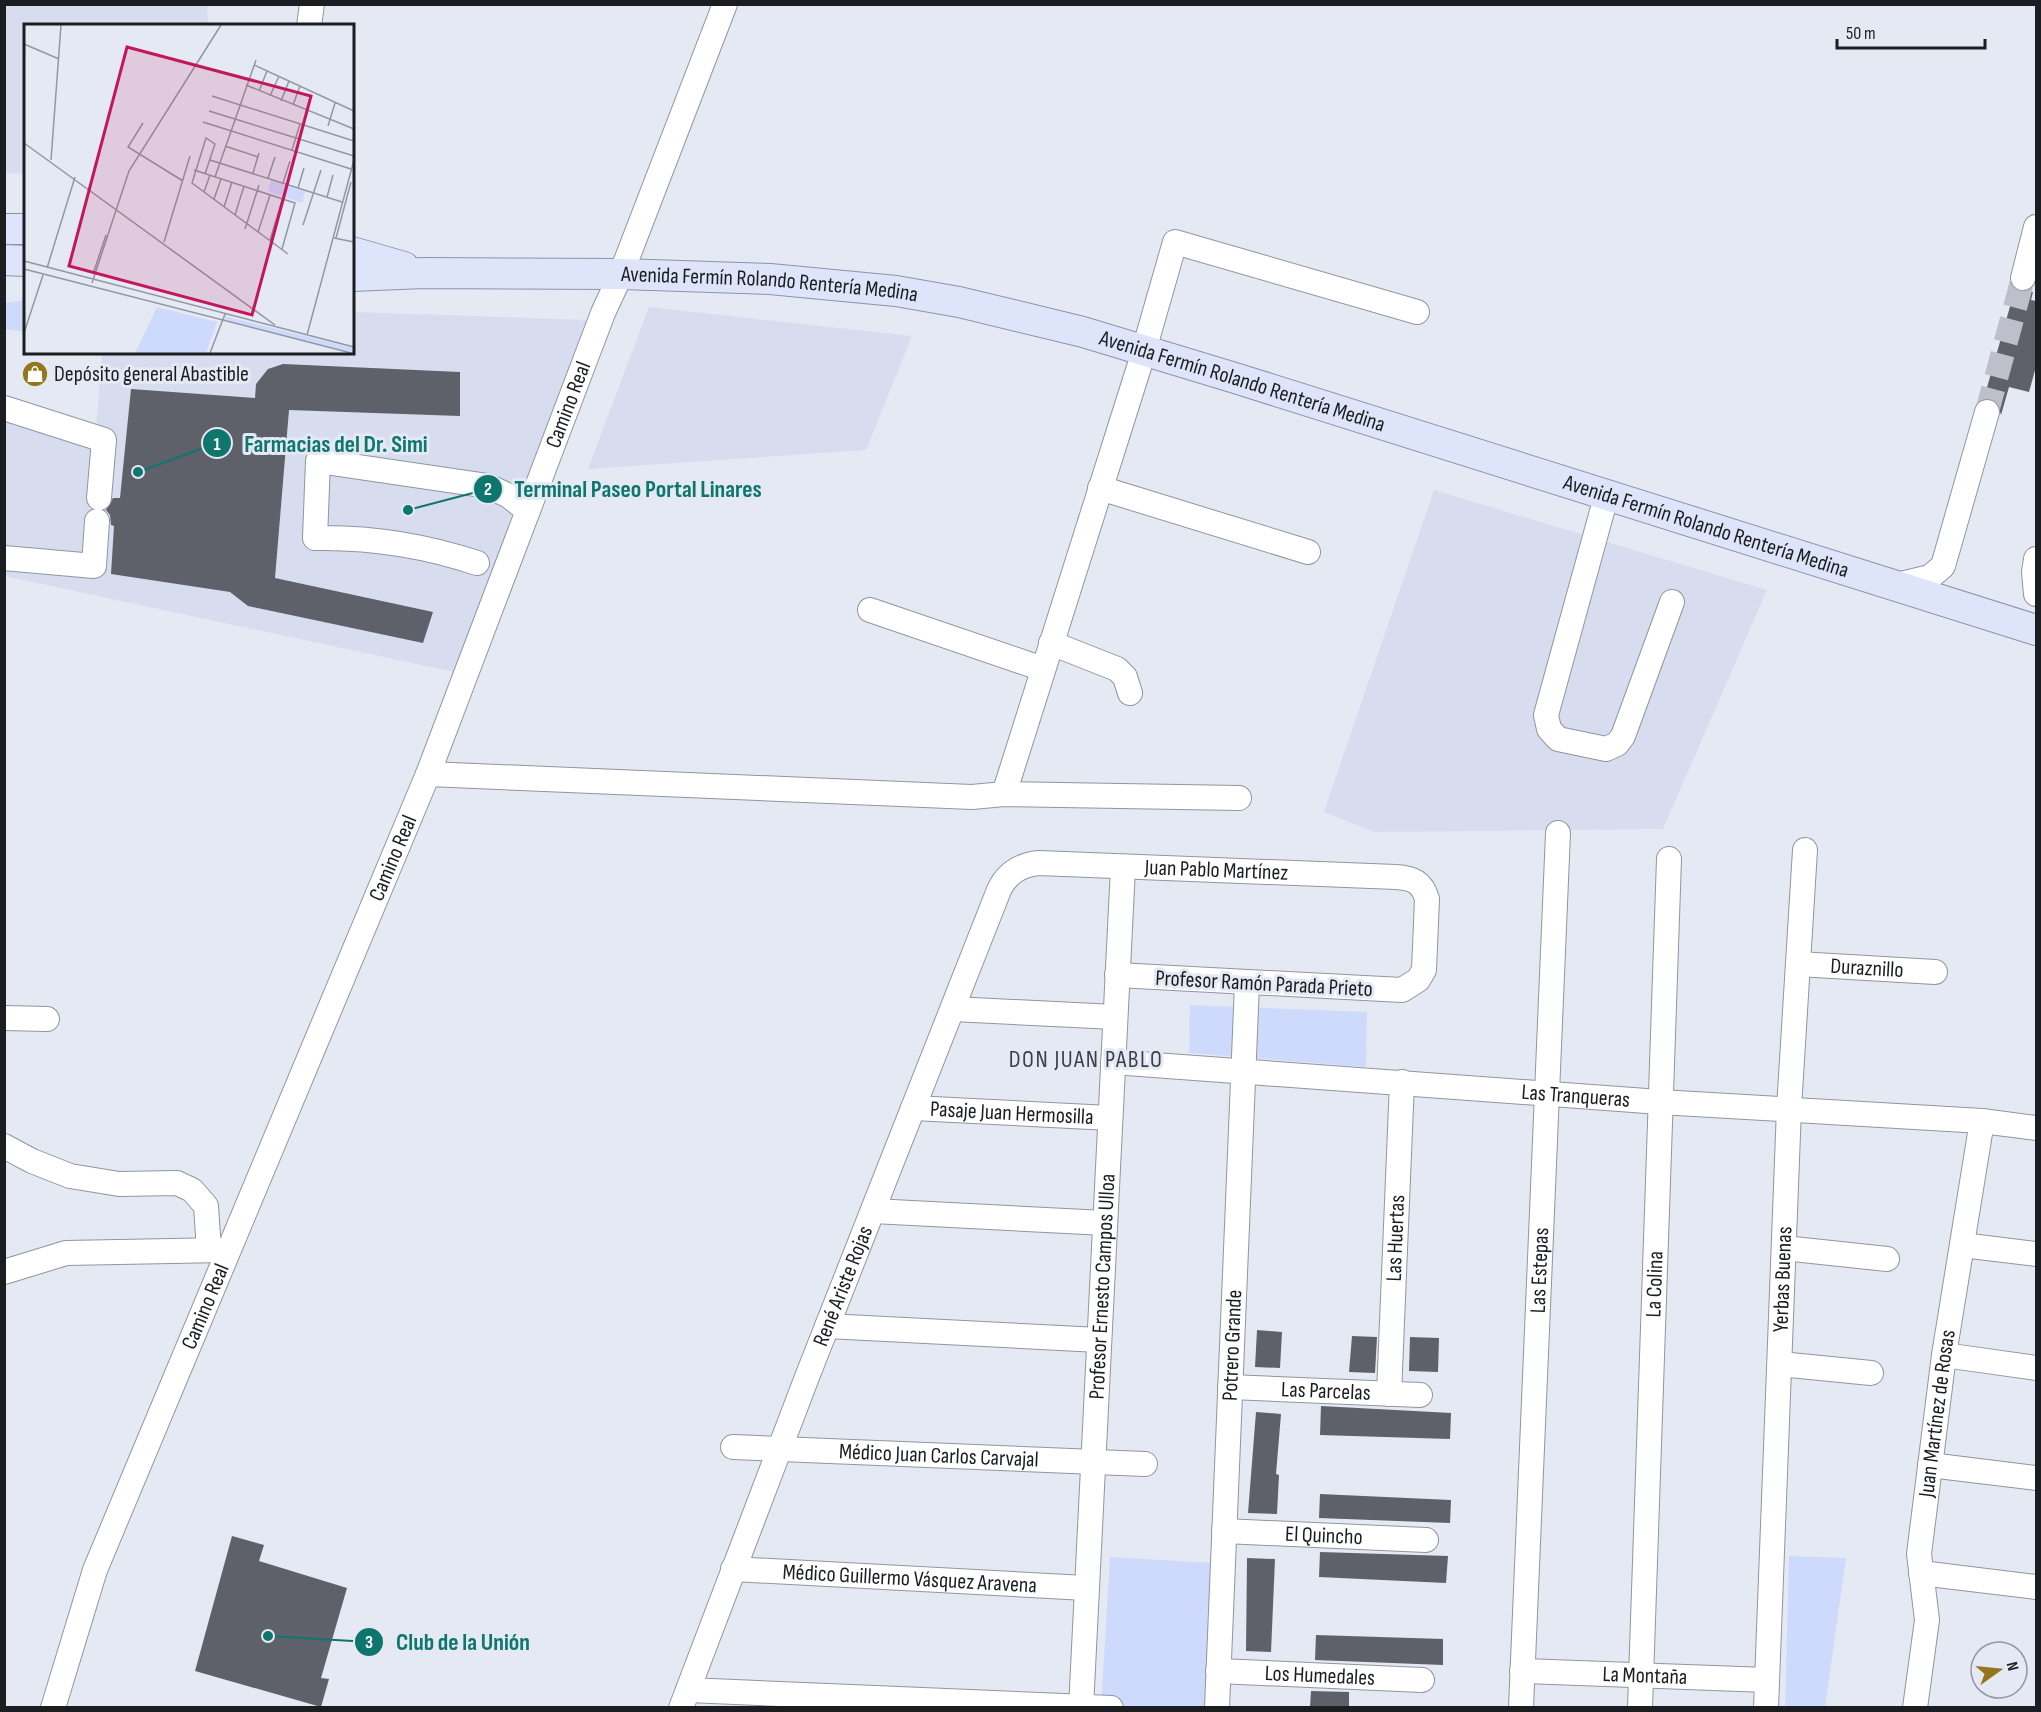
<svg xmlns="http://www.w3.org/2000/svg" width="2041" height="1712" font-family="'Sofia Sans Condensed',sans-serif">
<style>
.built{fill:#d7ddef}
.green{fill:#cedafc}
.building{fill:#5e616a}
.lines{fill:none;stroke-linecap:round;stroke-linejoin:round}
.minor-tunnel{stroke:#bdc0ca;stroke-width:24;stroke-dasharray:24 12;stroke-linecap:butt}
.minor-casing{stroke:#91959e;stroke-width:26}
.major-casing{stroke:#8b94ab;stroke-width:32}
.minor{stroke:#fff;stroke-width:24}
.major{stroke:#dee5fa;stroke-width:30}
.labels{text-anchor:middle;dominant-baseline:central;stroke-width:6;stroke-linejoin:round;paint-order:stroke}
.street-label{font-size:22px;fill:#1b1d20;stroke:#e5e9f4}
.poi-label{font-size:22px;fill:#1b1d20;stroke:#e5e9f4;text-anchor:start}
.neighbourhood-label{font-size:24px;letter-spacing:1.5px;fill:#3c3f47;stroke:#e5e9f4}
.inset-road{fill:none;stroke:#94979f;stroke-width:1.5}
.view{fill:#c2185b;fill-opacity:0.15;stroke:#c2185b;stroke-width:3}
.inset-edge{fill:none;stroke:#1b1d20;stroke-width:3}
.leader{fill:none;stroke:#0f766e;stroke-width:2}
.callout-dot{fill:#0f766e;stroke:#e5e9f4;stroke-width:2}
.mark-label{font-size:18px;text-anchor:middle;font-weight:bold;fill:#fff}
.callout-label{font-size:24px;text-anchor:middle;font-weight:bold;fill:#0f766e;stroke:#e5e9f4;stroke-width:6;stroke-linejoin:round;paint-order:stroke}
</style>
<rect width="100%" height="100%" fill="#e5e9f4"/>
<g class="built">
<polygon points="5,4 207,5 208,25 26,26 25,174 5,173"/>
<polygon points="649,307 912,336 866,450 588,469"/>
<polygon points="353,312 589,320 459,673 5,576 4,402 96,431 102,353 352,352"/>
<polygon points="1434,490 1767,590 1663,829 1375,832 1324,812"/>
</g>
<g class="green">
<polygon points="25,300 25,332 5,329 5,303"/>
<polygon points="1190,1005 1367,1012 1366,1067 1189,1053"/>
<polygon points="1789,1556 1846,1558 1825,1707 1785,1707"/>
<polygon points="1110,1557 1213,1563 1207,1707 1101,1708"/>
</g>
<g class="building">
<polygon points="2015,289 2033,292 2031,300 2037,301 2037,363 2029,392 2009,387 2001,415 1997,402 1984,398"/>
<polygon points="283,364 460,372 460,416 289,410 275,578 433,612 423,643 248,606 230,592 111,574 114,526 111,525 110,515 106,510 113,498 120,498 131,389 255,398 256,384 268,369"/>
<polygon points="1257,1330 1282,1332 1280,1368 1255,1367"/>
<polygon points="1352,1336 1377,1337 1375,1373 1349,1372"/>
<polygon points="1410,1337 1439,1338 1438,1372 1409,1371"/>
<polygon points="1321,1406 1451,1413 1450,1439 1320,1435"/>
<polygon points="1256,1412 1281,1414 1276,1474 1279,1475 1277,1514 1248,1513"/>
<polygon points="1320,1494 1451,1500 1450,1523 1319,1518"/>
<polygon points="232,1536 264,1545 259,1561 347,1588 321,1678 329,1679 321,1707 195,1671"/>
<polygon points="1320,1552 1448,1556 1446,1583 1319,1577"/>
<polygon points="1247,1558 1275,1559 1271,1652 1246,1651"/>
<polygon points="1316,1635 1443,1639 1443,1665 1315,1660"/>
<polygon points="1311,1691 1349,1692 1349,1707 1310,1707"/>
</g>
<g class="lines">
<polyline class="minor-tunnel" points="1987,412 2023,278"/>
<g class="minor-casing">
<g id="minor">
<polyline points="309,26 312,4"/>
<polyline points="2023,278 2036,227"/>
<polyline points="4,408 104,440 99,498"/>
<polyline points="1100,488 1308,552"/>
<polyline points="1606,497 1546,715 1549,729 1558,739 1606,749 1617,744 1623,736 1672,602"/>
<polyline points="4,558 94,566 97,521"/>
<polyline points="2036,559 2034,572 2036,594"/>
<path d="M477,563C423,545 372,537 315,538L318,461L488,486L509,496L528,511"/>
<polyline points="1893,586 1930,577 1943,566 1987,412"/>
<polyline points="870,610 1043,669"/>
<polyline points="1051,643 1117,669 1125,677 1130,693"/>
<polyline points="428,774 972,797 1004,794 1239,798"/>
<polyline points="1004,794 1140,364 1175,242 1417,312"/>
<path id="s1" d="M1798,964L1935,972"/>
<polyline points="953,1009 1115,1017"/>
<polyline points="4,1018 47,1019"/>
<path id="s2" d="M1113,1062L1660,1102L1982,1121L2036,1128"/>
<path id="s3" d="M913,1108L1110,1118"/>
<polyline points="4,1146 32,1161 70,1176 119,1184 177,1183 192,1190 206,1206 209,1250"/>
<polyline points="873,1211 1105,1223"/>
<polyline points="1962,1245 2036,1254"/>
<polyline points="1784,1248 1887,1259"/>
<polyline points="4,1272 66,1253 224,1250"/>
<polyline points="827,1326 1099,1340"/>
<polyline points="1944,1355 2036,1368"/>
<polyline points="1780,1364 1871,1373"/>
<path id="s4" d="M1230,1387L1420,1395"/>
<path id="s5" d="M1389,1394L1402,1082"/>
<path id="s6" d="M733,1447L1145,1464"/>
<polyline points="1930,1465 2036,1478"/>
<path id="s7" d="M1224,1531L1426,1540"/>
<path id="s8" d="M733,1569L1086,1588"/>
<polyline points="1921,1573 2036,1587"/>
<path id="s9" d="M1218,1671L1422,1680"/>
<path id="s10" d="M1522,1671L1767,1680"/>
<polyline points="688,1690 1111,1708"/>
<path id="s11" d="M53,1708L95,1570L428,774L603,313L621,274L725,4"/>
<path id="s12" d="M681,1708L807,1377L999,890C1007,873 1020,865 1039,863L1396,877C1413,878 1422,882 1427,899L1424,970L1418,980L1402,990L1117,975"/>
<path id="s13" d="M1081,1708L1123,868"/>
<path id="s14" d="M1217,1708L1247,984"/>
<path id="s15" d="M1521,1708L1558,833"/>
<path id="s16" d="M1640,1708L1669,859"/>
<path id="s17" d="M1766,1708L1789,1108L1805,850"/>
<path id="s18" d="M1915,1708L1927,1620L1919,1554L1944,1355L1982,1121"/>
</g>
</g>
<g class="major-casing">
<g id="major">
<polyline points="4,229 26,229"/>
<polyline points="352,252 404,267"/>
<polyline points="4,260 26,261"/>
<path id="s19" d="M352,276L424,273L621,274L770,279L896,291L959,302L1083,332L1235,378L2036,630"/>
</g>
</g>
<use href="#minor" class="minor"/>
<use href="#major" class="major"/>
</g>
<defs>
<g id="shop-disc" transform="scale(1.35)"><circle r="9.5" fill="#94761d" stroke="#e5e9f4"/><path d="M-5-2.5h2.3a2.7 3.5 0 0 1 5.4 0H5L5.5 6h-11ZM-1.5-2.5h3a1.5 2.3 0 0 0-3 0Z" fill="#fff"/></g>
</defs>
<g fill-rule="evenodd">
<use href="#shop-disc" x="35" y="374"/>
</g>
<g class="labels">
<g class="street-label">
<text stroke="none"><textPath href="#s19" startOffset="418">Avenida Fermín Rolando Rentería Medina</textPath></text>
<text stroke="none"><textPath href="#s19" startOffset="903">Avenida Fermín Rolando Rentería Medina</textPath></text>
<text stroke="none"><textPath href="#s11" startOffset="1402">Camino Real</textPath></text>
<text stroke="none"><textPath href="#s19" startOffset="1389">Avenida Fermín Rolando Rentería Medina</textPath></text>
<text stroke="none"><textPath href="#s11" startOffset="916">Camino Real</textPath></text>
<text stroke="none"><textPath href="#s12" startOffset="1106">Juan Pablo Martínez</textPath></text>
<text stroke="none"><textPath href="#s1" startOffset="69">Duraznillo</textPath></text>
<text transform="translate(1264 984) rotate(3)">Profesor Ramón Parada Prieto</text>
<text stroke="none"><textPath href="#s2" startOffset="464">Las Tranqueras</textPath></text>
<text stroke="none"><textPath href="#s3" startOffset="99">Pasaje Juan Hermosilla</textPath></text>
<text stroke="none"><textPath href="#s5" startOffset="156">Las Huertas</textPath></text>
<text stroke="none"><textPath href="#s15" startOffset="438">Las Estepas</textPath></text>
<text stroke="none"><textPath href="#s17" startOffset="429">Yerbas Buenas</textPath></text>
<text stroke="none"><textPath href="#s16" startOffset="424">La Colina</textPath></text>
<text stroke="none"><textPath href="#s12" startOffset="452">René Ariste Rojas</textPath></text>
<text stroke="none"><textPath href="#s13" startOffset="422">Profesor Ernesto Campos Ulloa</textPath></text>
<text stroke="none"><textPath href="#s11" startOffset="430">Camino Real</textPath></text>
<text stroke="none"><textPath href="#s14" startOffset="363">Potrero Grande</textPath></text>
<text stroke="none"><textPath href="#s4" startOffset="96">Las Parcelas</textPath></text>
<text stroke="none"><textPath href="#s18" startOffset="297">Juan Martínez de Rosas</textPath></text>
<text stroke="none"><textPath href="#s6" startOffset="206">Médico Juan Carlos Carvajal</textPath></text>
<text stroke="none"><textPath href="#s7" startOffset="100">El Quincho</textPath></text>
<text stroke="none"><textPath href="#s8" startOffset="177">Médico Guillermo Vásquez Aravena</textPath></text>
<text stroke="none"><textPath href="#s9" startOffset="102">Los Humedales</textPath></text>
<text stroke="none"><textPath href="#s10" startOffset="123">La Montaña</textPath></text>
</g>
<g class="poi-label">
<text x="54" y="374">Depósito general Abastible</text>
</g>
<g class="neighbourhood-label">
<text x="1086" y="1059">DON JUAN PABLO</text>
</g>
</g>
<g transform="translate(24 24)">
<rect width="330" height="330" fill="#e5e9f4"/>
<path d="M247,156L281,167L278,179L244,167ZM133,283L193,298L182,329H111ZM200,292L330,324V329L202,297Z" fill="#cedafc"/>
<path class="inset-road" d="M0,20L35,35M230,41L330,87M222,61L330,105M235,67L243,47M188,72L330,117M246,72L255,52M257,77L265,57M269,81L276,62M185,87L330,132M179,98L327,145M119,99L104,123L159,157M304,102L311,79M0,119L251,301M201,122L234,133M268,126L276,100M27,136L37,1M186,136L318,178M170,146L271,179L258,225M229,149L235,129M181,150L191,120L182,114L168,159L264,230M191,153L232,36M244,154L251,133M259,159L266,137M274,164L280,144M180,168L186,151M303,173L309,151M190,175L197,155M200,183L208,158M211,191L220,162M279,201L297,146M221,205L235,161M234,208L246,171M310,214L330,218M312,214L327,158M246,216L263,160M140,218L166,132M0,237L330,323M23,244L51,153M0,245L327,329M69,250L82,211M68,259L105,147L197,1M0,309L19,251M283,311L330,136M186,329L201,290"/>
<path class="view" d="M103,23L287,72L228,291L45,242Z"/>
<rect width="330" height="330" class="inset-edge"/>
</g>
<path class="leader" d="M138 472L217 443M408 510L488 489M268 1636L369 1642"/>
<g class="callout-dot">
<circle cx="138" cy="472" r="6"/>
<circle cx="408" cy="510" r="6"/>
<circle cx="268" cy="1636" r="6"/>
<circle cx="217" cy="443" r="15"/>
<circle cx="488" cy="489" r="15"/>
<circle cx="369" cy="1642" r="15"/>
</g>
<g class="mark-label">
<text x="217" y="450">1</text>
<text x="488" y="495">2</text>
<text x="369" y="1648">3</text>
</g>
<g class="callout-label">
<text x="336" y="452">Farmacias del Dr. Simi</text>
<text x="638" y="497">Terminal Paseo Portal Linares</text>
<text x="463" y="1650">Club de la Unión</text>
</g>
<rect width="2041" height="1712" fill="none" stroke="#1b1d20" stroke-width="12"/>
<g transform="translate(1999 1670) rotate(75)"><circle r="28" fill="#e5e9f4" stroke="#94979f" stroke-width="1.5"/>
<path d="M0-4.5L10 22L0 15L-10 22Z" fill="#94761d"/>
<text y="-9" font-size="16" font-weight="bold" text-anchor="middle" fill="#1b1d20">N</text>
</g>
<path d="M1837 39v9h148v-9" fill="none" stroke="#1b1d20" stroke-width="3"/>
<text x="1846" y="39" font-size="18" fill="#1b1d20" stroke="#e5e9f4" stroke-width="4.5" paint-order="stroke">50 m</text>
</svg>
